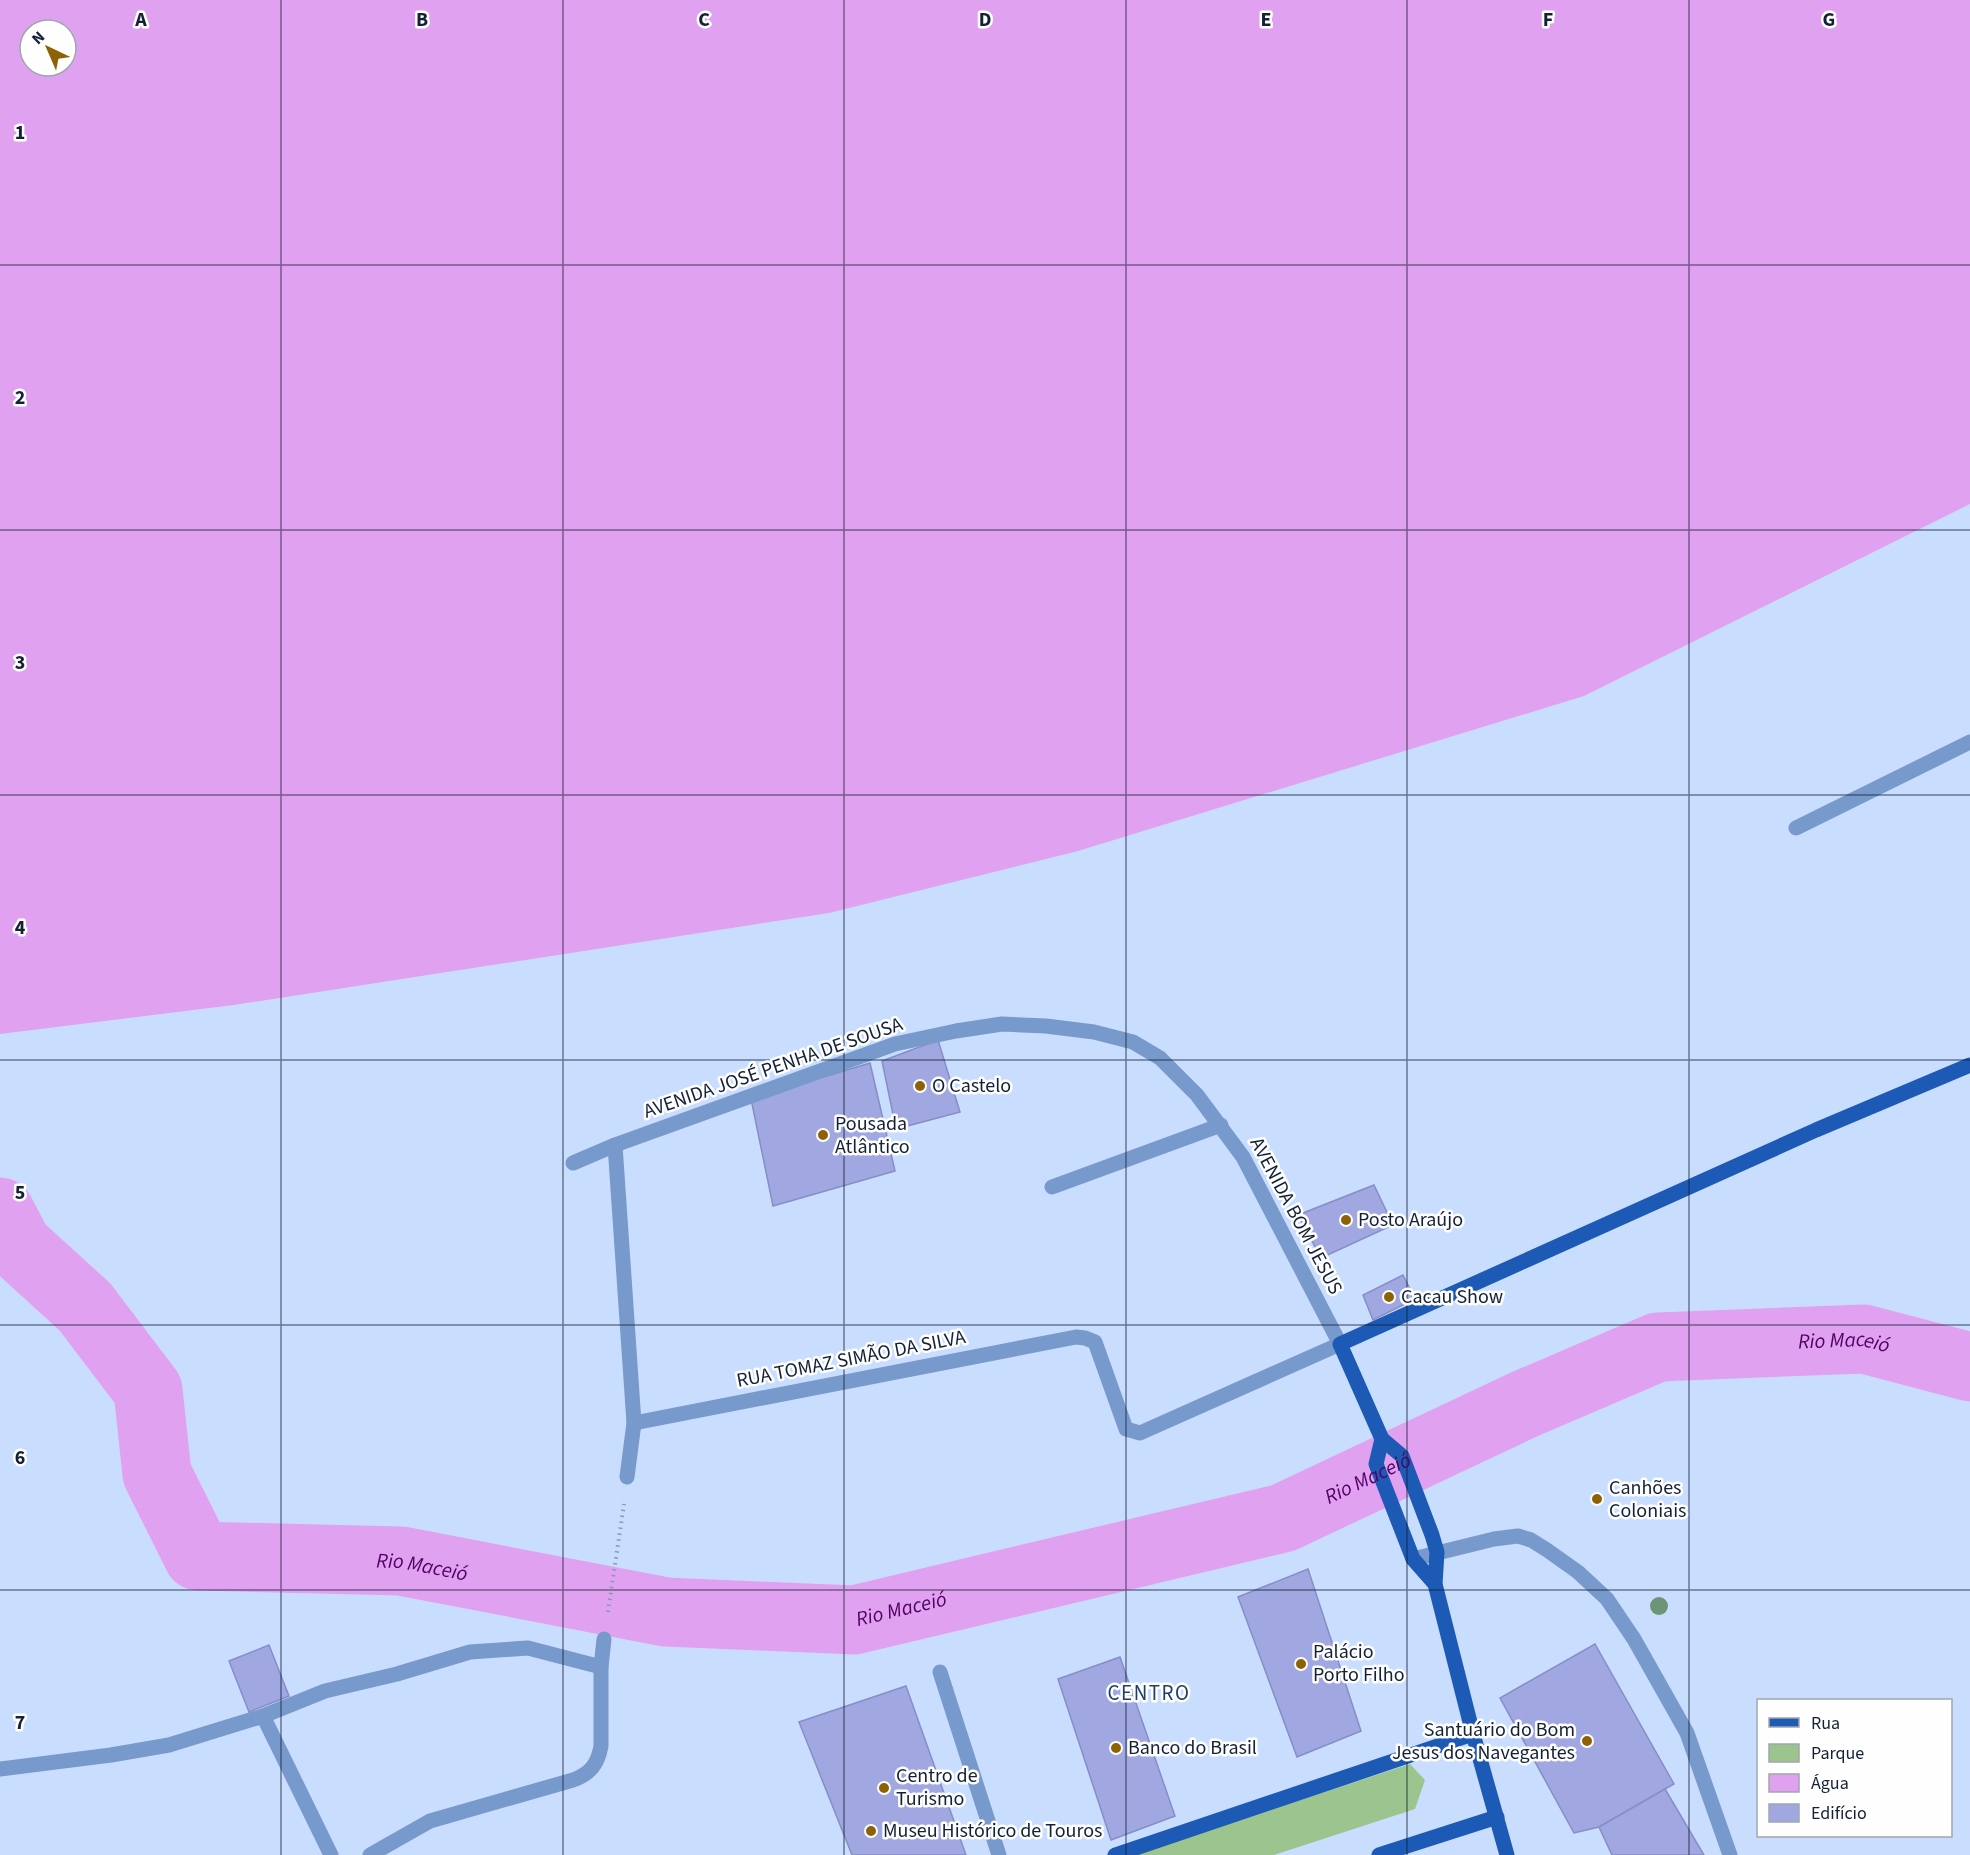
<svg xmlns="http://www.w3.org/2000/svg" width="1970" height="1855" font-family="'Source Sans 3',sans-serif">
<style>
.green{fill:#9bc48f}
.water{fill:#e0a2f0;fill-rule:evenodd}
.lines{fill:none;stroke-linecap:round;stroke-linejoin:round}
.river{stroke:#e0a2f0;stroke-width:69}
.building{fill:#a0a7e1;stroke:#878dc6;stroke-width:1.5}
.path{stroke:#889ab6;stroke-width:4;stroke-dasharray:1.5 4.5;stroke-linecap:butt}
.minor{stroke:#7899cb;stroke-width:15}
.major{stroke:#1c5ab5;stroke-width:15}
.tree{fill:#6c9577}
.grid{fill:none;stroke:#142135;stroke-width:1.5;stroke-opacity:0.55}
.poi-dot{fill:#8c6205;stroke:#fefefe;stroke-width:2}
.labels{text-anchor:middle;dominant-baseline:central;stroke-width:5;stroke-linejoin:round;paint-order:stroke}
.street-label{font-size:20px;fill:#142135;stroke:#fefefe}
.poi-label{font-size:20px;fill:#142135;stroke:#fefefe;text-anchor:start}
.water-label{font-size:21px;font-style:italic;fill:#530165;stroke:#fefefe}
.neighbourhood-label{font-size:21px;letter-spacing:1.5px;fill:#213d6a;stroke:#fefefe}
.grid-label{font-size:20px;text-anchor:middle;font-weight:bold;fill:#142135;stroke:#fefefe;stroke-width:5;stroke-linejoin:round;paint-order:stroke}
</style>
<rect width="100%" height="100%" fill="#c9deff"/>
<polygon class="green" points="1410,1764 1425,1780 1415,1809 1274,1855 1133,1855"/>
<path class="water" d="M0,0H1970V504L1584,696L1078,851L829,913L234,1005L0,1034ZM30,30H66V66H30Z"/>
<g class="lines">
<path class="river" id="s1" d="M0,1212L18,1246L85,1307L148,1390L157,1474L198,1556L401,1561L666,1612L854,1620L1283,1518L1525,1404L1658,1347L1864,1339L1970,1367"/>
</g>
<g class="building">
<polygon points="938,1040 960,1112 896,1129 882,1061"/>
<polygon points="870,1063 895,1171 773,1206 751,1099"/>
<polygon points="1374,1185 1393,1225 1321,1258 1298,1215"/>
<polygon points="1403,1275 1415,1299 1373,1320 1363,1295"/>
<polygon points="1308,1569 1361,1731 1297,1757 1238,1597"/>
<polygon points="1595,1644 1674,1784 1599,1827 1574,1833 1500,1698"/>
<polygon points="269,1645 289,1696 249,1712 229,1661"/>
<polygon points="1120,1657 1175,1816 1111,1840 1058,1679"/>
<polygon points="906,1686 966,1855 852,1855 799,1722"/>
<polygon points="1665,1789 1704,1855 1612,1855 1599,1827"/>
</g>
<g class="lines">
<polyline class="path" points="608,1612 624,1504"/>
<g class="minor">
<polyline points="1796,828 1970,742"/>
<polyline points="615,1145 634,1423 627,1477"/>
<polyline points="573,1163 615,1145 895,1044 956,1031 1002,1024 1046,1026 1094,1032 1133,1042 1160,1058 1197,1095 1243,1157 1340,1344 1140,1433 1126,1429 1095,1342 1085,1338 1076,1337 634,1423"/>
<polyline points="1052,1187 1221,1125"/>
<polyline points="1413,1559 1494,1539 1518,1536 1531,1540 1547,1550 1578,1572 1607,1599 1634,1639 1687,1733 1730,1855"/>
<polyline points="940,1672 999,1855"/>
<polyline points="263,1716 331,1855"/>
<polyline points="0,1769 111,1755 169,1745 263,1716 325,1691 397,1674 470,1652 528,1648 601,1667"/>
<path d="M370,1855L430,1821L573,1780C590,1774 598,1764 601,1746V1667L604,1639"/>
</g>
<g class="major">
<polyline points="1382,1439 1376,1464 1413,1559 1435,1584"/>
<polyline points="1115,1855 1473,1734"/>
<polyline points="1379,1855 1497,1817"/>
<polyline points="1507,1855 1473,1734 1435,1584 1437,1552 1432,1535 1402,1456 1382,1439 1340,1344 1816,1130 1970,1065"/>
</g>
</g>
<circle class="tree" cx="1659" cy="1606" r="9"/>
<path class="grid" d="M281,0V1855M563,0V1855M844,0V1855M1126,0V1855M1407,0V1855M1689,0V1855M0,265H1970M0,530H1970M0,795H1970M0,1060H1970M0,1325H1970M0,1590H1970"/>
<g class="poi-dot">
<circle cx="920" cy="1086" r="6"/>
<circle cx="823" cy="1135" r="6"/>
<circle cx="1346" cy="1220" r="6"/>
<circle cx="1389" cy="1297" r="6"/>
<circle cx="1597" cy="1499" r="6"/>
<circle cx="1301" cy="1664" r="6"/>
<circle cx="1587" cy="1741" r="6"/>
<circle cx="1116" cy="1748" r="6"/>
<circle cx="884" cy="1788" r="6"/>
<circle cx="871" cy="1831" r="6"/>
</g>
<g class="labels">
<g class="street-label">
<text transform="translate(773 1068) rotate(-19)">AVENIDA JOSÉ PENHA DE SOUSA</text>
<text transform="translate(1296 1216) rotate(62)">AVENIDA BOM JESUS</text>
<text transform="translate(851 1359) rotate(-11)">RUA TOMAZ SIMÃO DA SILVA</text>
</g>
<g class="poi-label">
<text x="932" y="1086">O Castelo</text>
<text x="835" y="1124">Pousada<tspan x="835" dy="23">Atlântico</tspan></text>
<text x="1358" y="1220">Posto Araújo</text>
<text x="1401" y="1297">Cacau Show</text>
<text x="1609" y="1488">Canhões<tspan x="1609" dy="23">Coloniais</tspan></text>
<text x="1313" y="1652">Palácio<tspan x="1313" dy="23">Porto Filho</tspan></text>
<text x="1575" y="1730" text-anchor="end">Santuário do Bom<tspan x="1575" dy="23">Jesus dos Navegantes</tspan></text>
<text x="1128" y="1748">Banco do Brasil</text>
<text x="896" y="1776">Centro de<tspan x="896" dy="23">Turismo</tspan></text>
<text x="883" y="1831">Museu Histórico de Touros</text>
</g>
<g class="water-label">
<text stroke="none"><textPath href="#s1" startOffset="2110">Rio Maceió</textPath></text>
<text stroke="none"><textPath href="#s1" startOffset="1605">Rio Maceió</textPath></text>
<text stroke="none"><textPath href="#s1" startOffset="634">Rio Maceió</textPath></text>
<text stroke="none"><textPath href="#s1" startOffset="1119">Rio Maceió</textPath></text>
</g>
<g class="neighbourhood-label">
<text x="1149" y="1693">CENTRO</text>
</g>
</g>
<g class="grid-label">
<text x="141" y="26">A</text>
<text x="422" y="26">B</text>
<text x="704" y="26">C</text>
<text x="985" y="26">D</text>
<text x="1266" y="26">E</text>
<text x="1548" y="26">F</text>
<text x="1829" y="26">G</text>
<text x="20" y="139">1</text>
<text x="20" y="404">2</text>
<text x="20" y="669">3</text>
<text x="20" y="934">4</text>
<text x="20" y="1199">5</text>
<text x="20" y="1464">6</text>
<text x="20" y="1729">7</text>
</g>
<rect x="1757" y="1699" width="195" height="138" fill="#fefefe" stroke="#a0a6ae" stroke-width="1.5"/>
<rect x="1769" y="1718" width="30" height="9" fill="#1c5ab5" stroke="#a0a6ae" stroke-width="1.5"/>
<text x="1811" y="1729" font-size="18" fill="#142135">Rua</text>
<rect x="1769" y="1744" width="30" height="18" fill="#9bc48f" stroke="#a0a6ae" stroke-width="1.5"/>
<text x="1811" y="1759" font-size="18" fill="#142135">Parque</text>
<rect x="1769" y="1774" width="30" height="18" fill="#e0a2f0" stroke="#a0a6ae" stroke-width="1.5"/>
<text x="1811" y="1789" font-size="18" fill="#142135">Água</text>
<rect x="1769" y="1804" width="30" height="18" fill="#a0a7e1" stroke="#a0a6ae" stroke-width="1.5"/>
<text x="1811" y="1819" font-size="18" fill="#142135">Edifício</text>
<g transform="translate(48 48) rotate(316)"><circle r="28" fill="#fefefe" stroke="#a0a6ae" stroke-width="1.5"/>
<path d="M0-4.5L10 22L0 15L-10 22Z" fill="#8c6205"/>
<text y="-9" font-size="16" font-weight="bold" text-anchor="middle" fill="#142135">N</text>
</g>
</svg>
